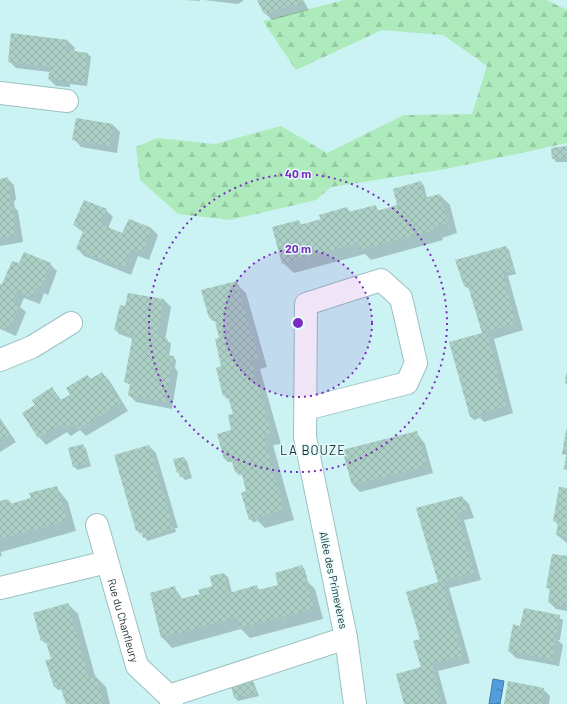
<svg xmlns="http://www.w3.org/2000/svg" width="567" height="704" font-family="Barlow,sans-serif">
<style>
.forest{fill:url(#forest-firs)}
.water{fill:url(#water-ripples);stroke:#417aa8}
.shadow{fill:#0003}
.building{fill:url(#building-cross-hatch)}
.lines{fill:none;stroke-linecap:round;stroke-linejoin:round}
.minor-casing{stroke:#9cc1c3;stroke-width:24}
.minor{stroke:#fff;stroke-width:22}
.ring{fill:none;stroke:#7b2cbf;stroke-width:2;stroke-dasharray:2 4}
.labels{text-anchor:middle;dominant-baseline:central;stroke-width:3;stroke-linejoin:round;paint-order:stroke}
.street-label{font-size:11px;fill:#1b2a2b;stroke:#e6fdfe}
.quarter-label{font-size:13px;letter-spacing:1px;fill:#1b2a2b;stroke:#e6fdfe}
.centre{fill:#7b2cbf;stroke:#e6fdfe;stroke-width:2}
.ring-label{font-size:12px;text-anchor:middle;font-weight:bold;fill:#7b2cbf;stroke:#e6fdfe;stroke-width:3;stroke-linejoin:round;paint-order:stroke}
</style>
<defs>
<pattern id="forest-firs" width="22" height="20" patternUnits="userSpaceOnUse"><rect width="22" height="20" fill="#aeebbc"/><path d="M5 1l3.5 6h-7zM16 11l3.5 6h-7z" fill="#95caa2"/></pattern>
<pattern id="water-ripples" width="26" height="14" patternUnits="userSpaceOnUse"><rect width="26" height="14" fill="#519dde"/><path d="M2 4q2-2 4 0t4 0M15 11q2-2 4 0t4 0" fill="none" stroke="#4280b4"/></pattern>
<pattern id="building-cross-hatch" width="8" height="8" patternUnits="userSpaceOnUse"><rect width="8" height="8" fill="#abcfc4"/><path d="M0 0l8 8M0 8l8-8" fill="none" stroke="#93b2a9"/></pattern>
</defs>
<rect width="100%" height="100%" fill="#ccf3f4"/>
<polygon class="forest" points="344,0 547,0 567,10 567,143 446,169 331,187 316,200 230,220 178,214 140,180 136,147 157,138 215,144 281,126 327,153 404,115 472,114 487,66 443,35 382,30 296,70 263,21"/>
<polygon class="water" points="493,679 504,681 500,704 489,704"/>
<g class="shadow">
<polygon points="184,0 200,0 200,1"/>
<polygon points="204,0 244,0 238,4"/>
<polygon points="258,0 303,0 309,10 272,20 265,13"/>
<polygon points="68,41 75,48 74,52 88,54 91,57 87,86 70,84 70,87 56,86 49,79 50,72 16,68 9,61"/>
<polygon points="113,125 120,132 117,153 81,147 74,139"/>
<polygon points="567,147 567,162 556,162 553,158"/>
<polygon points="7,178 14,185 16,199 14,202 15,208 18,211 23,242 0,246 0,180"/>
<polygon points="421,182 424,186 427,198 440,195 450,205 457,233 442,238 443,240 371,260 365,254 294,273 283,263 298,221 302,225 323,220 347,208 350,212 375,207 379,211 398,206"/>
<polygon points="106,210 113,217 108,228 123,234 151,228 158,235 149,260 138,256 131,275 84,256 77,248 84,233 74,225"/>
<polygon points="506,247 509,250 516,274 508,276 523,330 494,339 513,413 484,422 480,418 474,420 470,416 483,334 470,289 464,286"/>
<polygon points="18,264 50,264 57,271 48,295 44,293 40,304 24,298 20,307 26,312 16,336 0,329 0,285 2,286"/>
<polygon points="236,283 246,293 267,367 260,369 281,444 273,445 294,520 265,528 256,519 257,522 253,522 250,519 247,492 243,474 239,475 236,472 233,462 228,462 225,459 233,431 234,415 229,398 227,399 224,395 221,339 216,321 213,321 210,318"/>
<polygon points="164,300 171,307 165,340 171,343 169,357 173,357 176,360 175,368 178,372 172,409 136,402 129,395 131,385 125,382 133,339 119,334 116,330 125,307"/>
<polygon points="102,373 109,380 128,411 86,436 80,430 71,436 67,432 46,445 39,437 24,414 37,406 52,388 62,401"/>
<polygon points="0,418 16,442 0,452"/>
<polygon points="416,432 425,444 433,473 360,492 353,485"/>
<polygon points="83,445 86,449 91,466 78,470 74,467"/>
<polygon points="149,446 156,453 178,528 175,528 176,532 147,541 143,532 140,534 137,530"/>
<polygon points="184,458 187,461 192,478 185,480 178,472"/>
<polygon points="56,487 68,502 76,531 1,552 2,556 0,556 0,502 8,500 12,504 33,499"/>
<polygon points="567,489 567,543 557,535 559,525 554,521"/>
<polygon points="462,497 469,504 474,518 464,520 481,580 449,588 470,663 438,671 447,704 405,704 423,668 421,640 440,583"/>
<polygon points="567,557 567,611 556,609 549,602 551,591 547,587"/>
<polygon points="302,566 305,570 308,582 315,589 323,619 250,638 241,629 172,648 162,637 174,587 183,600 201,595 213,587 224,574 228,577 232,593 256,586 260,590 279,585"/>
<polygon points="68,604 78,614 95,676 106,687 110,704 67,704 62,689 58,690 55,687 53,662 47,643 45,643 42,640"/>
<polygon points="554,615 563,620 560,640 558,640 563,645 559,666 516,658 509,651 521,627"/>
<polygon points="251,679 254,683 259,696 238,701 235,698 232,684"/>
<polygon points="543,689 550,696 549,704 505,704"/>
</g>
<g class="building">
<polygon points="257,0 301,0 303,3 264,14"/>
<polygon points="11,33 68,40 67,50 88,53 84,83 48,79 50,67 8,62"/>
<polygon points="76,118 113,124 110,146 72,140"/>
<polygon points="567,146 567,158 552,159 551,148"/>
<polygon points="8,177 16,235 0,238 0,179"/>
<polygon points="421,181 424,198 440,194 448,223 433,227 434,230 360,250 358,243 282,264 272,227 299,220 300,225 321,219 319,215 347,207 348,212 376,205 377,211 397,205 393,189"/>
<polygon points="84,200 107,209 100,224 122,233 129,219 152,228 142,253 131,249 124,268 76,249 84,229 73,225"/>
<polygon points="506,246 514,270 503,273 516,323 487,332 506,406 470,417 449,342 482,333 468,286 464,286 455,260"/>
<polygon points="24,252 51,263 41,288 37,287 32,298 17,291 12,302 19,305 9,330 0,326 0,284 2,284 12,261 19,263"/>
<polygon points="237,281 258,357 251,359 271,433 264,435 284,510 249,520 241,493 246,491 241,471 235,472 231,458 224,459 217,434 231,430 228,415 233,414 227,394 223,396 216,368 221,366 215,339 219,338 214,317 209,318 201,290"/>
<polygon points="128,293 164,299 157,337 168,339 165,355 174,356 165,402 128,396 130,383 124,382 133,334 114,330 120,305 125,306"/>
<polygon points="102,372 121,403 78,430 74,423 63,429 61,425 38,438 22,413 35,405 32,400 52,387 60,400 70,395 66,388 87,375 91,379"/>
<polygon points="566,374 567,374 567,384 565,383"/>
<polygon points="0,419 10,435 0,441"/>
<polygon points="566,430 567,430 567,455 562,454"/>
<polygon points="417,431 427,466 352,485 342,450"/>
<polygon points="83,444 88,463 73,467 68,448"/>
<polygon points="149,445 174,529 143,538 141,529 136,531 114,455"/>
<polygon points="566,455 567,455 567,470 564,469"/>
<polygon points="184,457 189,475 180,477 179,473 177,473 173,459"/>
<polygon points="57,486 67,521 0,539 0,501 8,499 10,504 31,498 29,493"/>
<polygon points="559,487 567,488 567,537 556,535 558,522 553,521"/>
<polygon points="462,496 467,511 458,513 474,573 443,581 463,656 432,664 442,704 404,704 396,674 421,667 413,641 420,639 406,592 438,582 416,508"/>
<polygon points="552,554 567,556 567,606 548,602 550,588 546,588"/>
<polygon points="302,565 314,609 239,628 236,618 161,638 150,593 175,586 177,595 179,595 181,599 200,594 198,590 212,586 210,576 224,573 229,593 257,585 258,590 278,585 275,573"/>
<polygon points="68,603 89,678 96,675 104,704 66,704 60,686 54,687 45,660 51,659 45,639 41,641 33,613"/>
<polygon points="524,608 560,615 552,660 508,651 513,624 520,626"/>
<polygon points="251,678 256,693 234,698 230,683"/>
<polygon points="508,681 544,688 541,701 546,702 545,704 504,704"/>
</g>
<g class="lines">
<g class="minor-casing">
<g id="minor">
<polyline points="0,93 67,101"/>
<polyline points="0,360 32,347 71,323"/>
<path id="s1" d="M97,525L137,666L169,696L172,704"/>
<polyline points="0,588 107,562"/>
<polyline points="346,638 355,704"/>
<polyline points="169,696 346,638 305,437 306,304 381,280 401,298 416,363 407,383 306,409"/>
</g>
</g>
<use href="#minor" class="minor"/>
</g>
<circle cx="298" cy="323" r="74" fill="#7b2cbf" fill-opacity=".12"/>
<g class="ring">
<circle cx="298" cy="323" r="74"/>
<circle cx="298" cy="323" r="149"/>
</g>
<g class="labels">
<g class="street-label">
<text transform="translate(334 580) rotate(78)">Allée des Primevères</text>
<text stroke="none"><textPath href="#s1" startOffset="99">Rue du Chanfleury</textPath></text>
</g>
<g class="quarter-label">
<text x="313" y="450">LA BOUZE</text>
</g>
</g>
<circle cx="298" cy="323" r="6" class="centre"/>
<g class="ring-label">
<text x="298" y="178">40 m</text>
<text x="298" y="253">20 m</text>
</g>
</svg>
